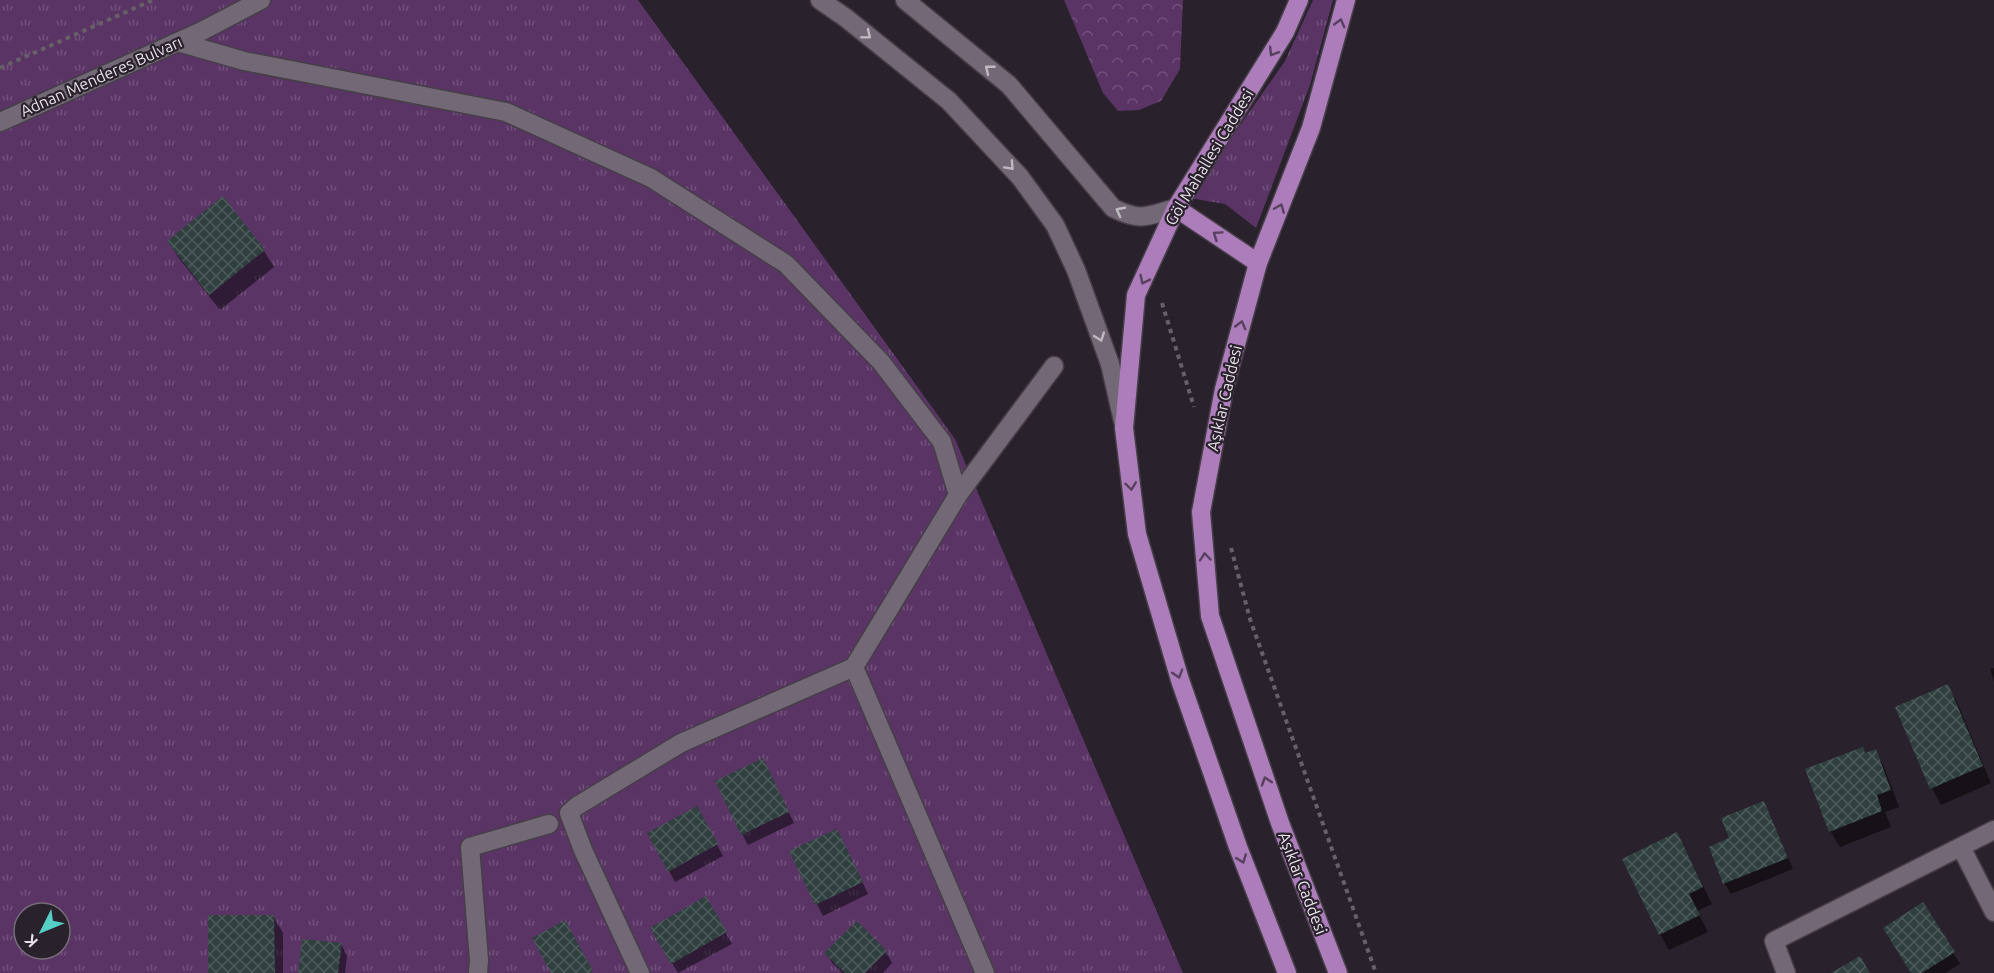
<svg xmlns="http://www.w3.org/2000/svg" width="1994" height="973" font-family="Ubuntu,sans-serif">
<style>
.grass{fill:url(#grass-tufts);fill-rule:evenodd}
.forest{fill:url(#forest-crowns)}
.shadow{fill:#0007}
.building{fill:url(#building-cross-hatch)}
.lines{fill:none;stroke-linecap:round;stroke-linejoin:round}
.minor-casing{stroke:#453f47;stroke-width:21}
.major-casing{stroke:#453f47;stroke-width:21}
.path{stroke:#676069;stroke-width:4;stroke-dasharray:4.5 4.5;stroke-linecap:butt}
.minor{stroke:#736976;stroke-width:18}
.major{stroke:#ad7cbb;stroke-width:18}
.oneway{stroke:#57415e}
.oneway2{stroke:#beb8c1}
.labels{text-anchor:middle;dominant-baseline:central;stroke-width:4.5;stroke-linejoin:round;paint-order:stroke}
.street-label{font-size:16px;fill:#e7e2e9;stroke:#29212c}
</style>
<defs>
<pattern id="grass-tufts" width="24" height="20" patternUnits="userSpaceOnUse" patternTransform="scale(1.5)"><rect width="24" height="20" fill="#5a3465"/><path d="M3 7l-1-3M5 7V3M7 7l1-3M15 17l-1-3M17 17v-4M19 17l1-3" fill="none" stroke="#72517b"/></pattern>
<pattern id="forest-crowns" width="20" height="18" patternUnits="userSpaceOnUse" patternTransform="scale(1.5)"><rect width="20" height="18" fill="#5a3465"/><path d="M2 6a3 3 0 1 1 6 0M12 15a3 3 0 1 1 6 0" fill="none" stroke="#72517b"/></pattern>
<pattern id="building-cross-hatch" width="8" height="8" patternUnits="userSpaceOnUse" patternTransform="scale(1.5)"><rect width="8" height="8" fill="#2f403f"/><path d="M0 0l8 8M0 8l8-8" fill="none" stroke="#4d5b5b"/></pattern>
</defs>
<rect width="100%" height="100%" fill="#29212c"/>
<g class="grass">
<path d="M0,0H638L955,439L1183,973H0ZM24,913H60V949H24Z"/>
<polygon points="1313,0 1333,0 1310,85 1256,228 1225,204 1189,198 1285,61"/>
</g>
<polygon class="forest" points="1064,0 1183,0 1180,69 1161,101 1139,110 1118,111 1103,93"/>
<g class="shadow">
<polygon points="222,198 264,251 274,267 220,310 178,257 169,241"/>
<polygon points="1994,668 1994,681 1990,669"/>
<polygon points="1947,686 1957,702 1991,783 1941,805 1932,788 1897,707"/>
<polygon points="1875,751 1884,767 1899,807 1885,812 1891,827 1840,847 1830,831 1865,755"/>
<polygon points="768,771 794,823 748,845 742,834"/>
<polygon points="1764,803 1793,869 1731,894 1724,883 1731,839"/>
<polygon points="697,808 723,856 675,882 649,833"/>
<polygon points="1677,834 1712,904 1697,911 1708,932 1669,950 1660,934"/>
<polygon points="843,842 868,894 823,916 791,852"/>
<polygon points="706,898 732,944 678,973 652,929"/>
<polygon points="273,916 283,933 283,973 210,973"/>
<polygon points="857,923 886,952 892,963 883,973 842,973 833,964 826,953"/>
<polygon points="341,944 347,955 345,973 300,973"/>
<polygon points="1953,953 1960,964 1945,973 1912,973"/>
</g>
<g class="building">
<polygon points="223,196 265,250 209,295 167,241"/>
<polygon points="1948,684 1983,766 1930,789 1895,707"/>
<polygon points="1863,747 1865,753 1876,749 1891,790 1877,795 1882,811 1829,832 1805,769"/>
<polygon points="763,758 789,812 741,835 715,781"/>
<polygon points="1764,801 1788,858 1723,884 1709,847 1729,838 1721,818"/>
<polygon points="697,806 718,844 668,872 647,833"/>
<polygon points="837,829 863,882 815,905 789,851"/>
<polygon points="1677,832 1703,887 1689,894 1700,915 1659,935 1622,859"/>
<polygon points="706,896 727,932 671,964 650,928"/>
<polygon points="1923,902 1955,952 1922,973 1911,973 1883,928"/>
<polygon points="208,915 274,915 275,973 208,973"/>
<polygon points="565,920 593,971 590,973 551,973 532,938"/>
<polygon points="857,921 887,951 865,973 845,973 824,953"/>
<polygon points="302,939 342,943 338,973 298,973"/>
<polygon points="1860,956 1870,973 1831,973"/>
</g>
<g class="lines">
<g class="minor-casing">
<g id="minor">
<polyline points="820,0 846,18 949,101 1020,177 1055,225 1076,270 1110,364 1123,421"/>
<path d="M905,0L1009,85L1113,208C1141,222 1147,216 1176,208"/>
<polyline points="178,42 244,61 506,112 651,178 786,264 881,362 942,442 958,495"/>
<polyline points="0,122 202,31 261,0"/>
<polyline points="854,667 985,973"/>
<polyline points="1961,847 1994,912"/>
<polyline points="478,973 479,960 470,847 549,824"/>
<polyline points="640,973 583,850 569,813 577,806 681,743 854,667 958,495 1054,366"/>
<polyline points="1786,973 1774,941 1994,830"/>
</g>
</g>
<g class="major-casing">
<g id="major">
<polyline points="1176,208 1258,263"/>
<polyline points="1287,973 1238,847 1180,680 1137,534 1124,428 1136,295 1176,208 1285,32 1299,0"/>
<polyline points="1338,973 1280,823 1210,616 1201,512 1224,389 1258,263 1311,128 1346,0"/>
</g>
</g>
<g class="path">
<polyline points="0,68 153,0"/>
<polyline points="1162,303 1194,407"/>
<polyline points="1231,548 1250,619 1376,973"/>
</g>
<use href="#minor" class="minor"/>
<use href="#major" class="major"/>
</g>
<defs><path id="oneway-chevron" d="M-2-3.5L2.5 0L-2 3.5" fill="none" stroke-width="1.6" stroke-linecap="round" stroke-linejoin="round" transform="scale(1.5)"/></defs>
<g class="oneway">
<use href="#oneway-chevron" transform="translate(1340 23) rotate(-75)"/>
<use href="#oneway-chevron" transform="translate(1273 52) rotate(122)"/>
<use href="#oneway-chevron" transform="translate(1280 208) rotate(-68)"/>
<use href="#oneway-chevron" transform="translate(1217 235) rotate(-146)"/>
<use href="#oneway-chevron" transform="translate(1144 280) rotate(116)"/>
<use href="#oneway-chevron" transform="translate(1241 325) rotate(-75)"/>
<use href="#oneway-chevron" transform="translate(1131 486) rotate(83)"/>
<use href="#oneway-chevron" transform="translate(1205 557) rotate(-95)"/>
<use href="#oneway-chevron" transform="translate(1178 674) rotate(73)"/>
<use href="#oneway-chevron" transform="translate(1266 781) rotate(-108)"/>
<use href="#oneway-chevron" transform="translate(1242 859) rotate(69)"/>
</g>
<g class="oneway2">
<use href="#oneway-chevron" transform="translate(867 35) rotate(39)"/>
<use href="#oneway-chevron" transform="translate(989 69) rotate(-141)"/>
<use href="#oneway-chevron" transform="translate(1010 166) rotate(47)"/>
<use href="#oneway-chevron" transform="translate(1120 211) rotate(-152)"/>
<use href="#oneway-chevron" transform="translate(1100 337) rotate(70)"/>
</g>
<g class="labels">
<g class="street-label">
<text transform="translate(101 76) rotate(-24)">Adnan Menderes Bulvarı</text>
<text transform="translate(1209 157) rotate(-59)">Göl Mahallesi Caddesi</text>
<text transform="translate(1224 398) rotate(-77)">Aşıklar Caddesi</text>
<text transform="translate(1303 883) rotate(69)">Aşıklar Caddesi</text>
</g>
</g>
<g transform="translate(42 931) rotate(227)"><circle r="28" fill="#29212c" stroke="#756e78" stroke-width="1.5"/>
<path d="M0-4.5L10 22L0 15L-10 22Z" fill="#55cec6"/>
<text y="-9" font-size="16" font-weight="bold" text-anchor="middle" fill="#e7e2e9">K</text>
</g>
</svg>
